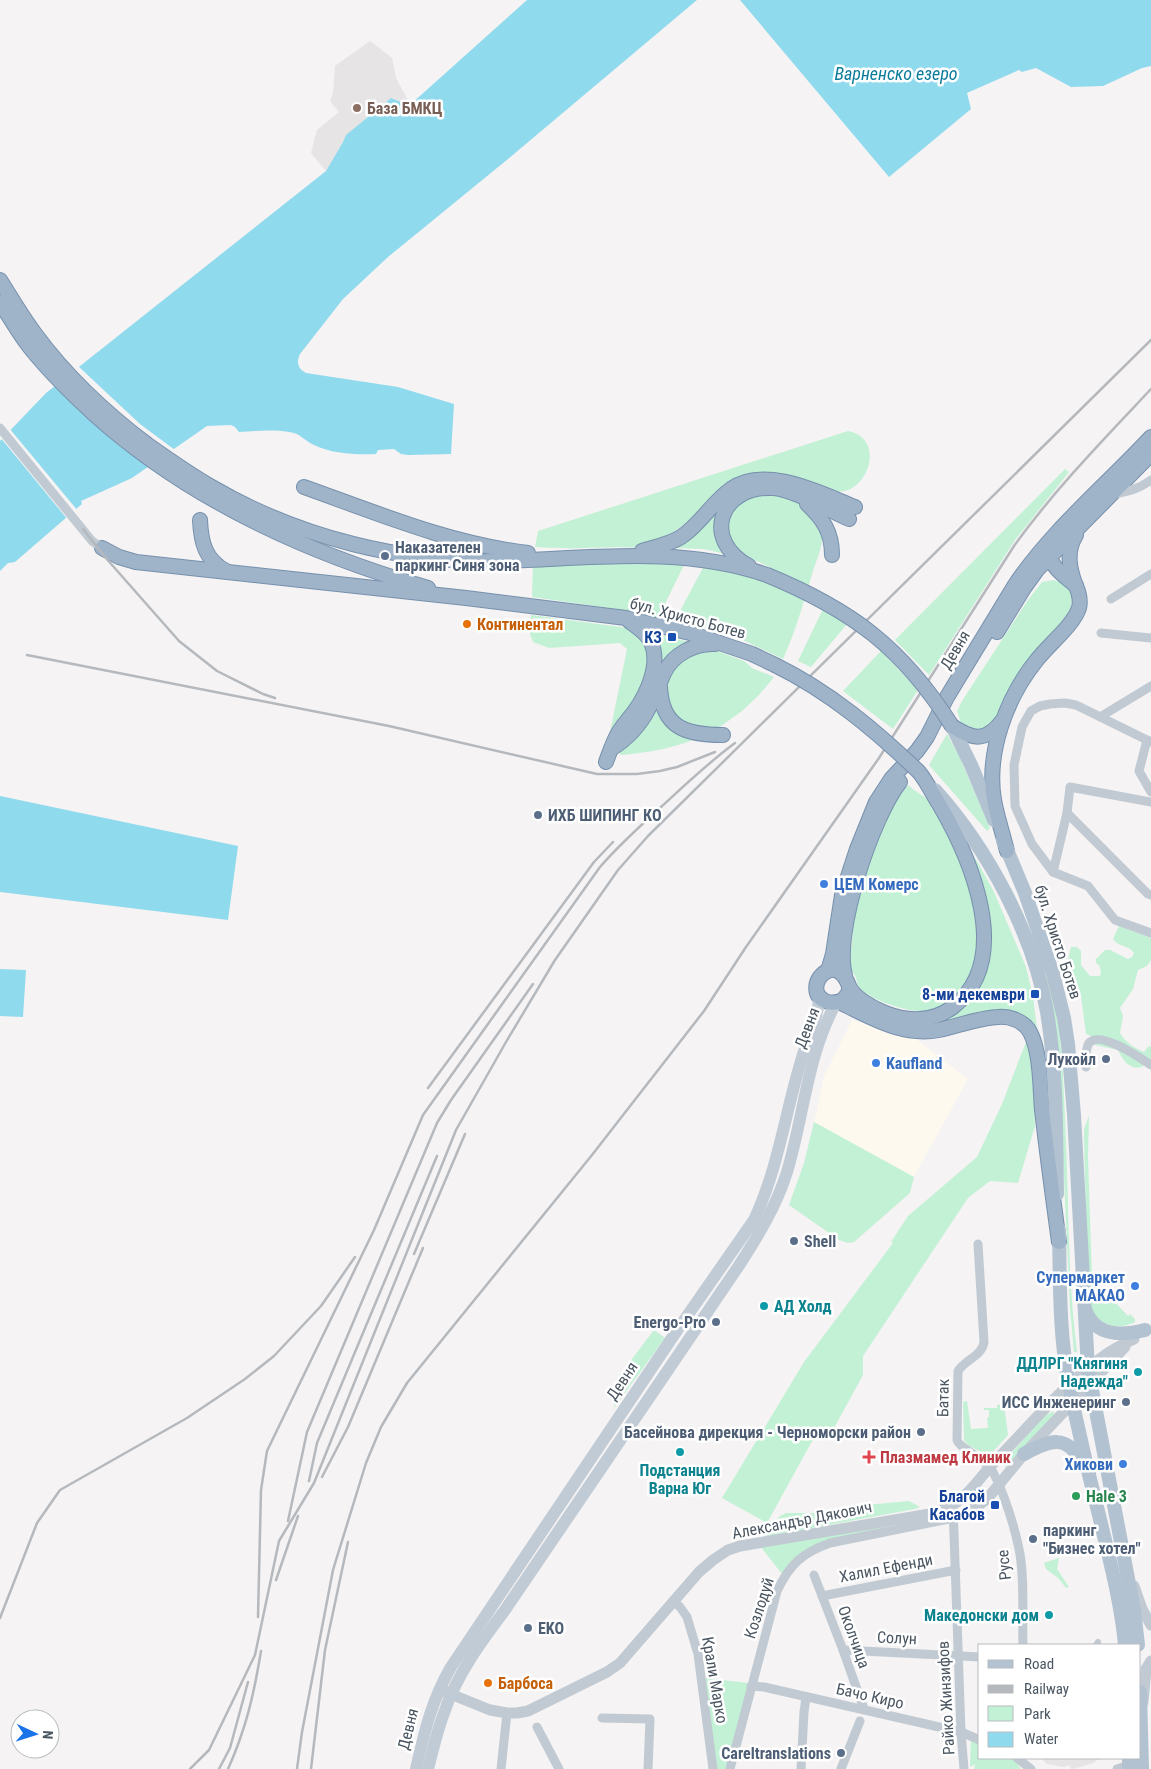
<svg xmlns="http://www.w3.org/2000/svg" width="1151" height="1769" font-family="'Roboto Condensed',sans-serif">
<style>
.commercial{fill:#fdf9ef}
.education{fill:#e6e4e5}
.green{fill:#c3f1d5}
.water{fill:#90daee}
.pier{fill:#f5f3f3}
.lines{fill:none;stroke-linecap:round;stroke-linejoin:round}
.trunk-casing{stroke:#7690ad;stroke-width:16}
.pedestrian{stroke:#c1cad2;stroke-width:6}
.minor{stroke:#c1cad2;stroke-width:9}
.tertiary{stroke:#c1cad2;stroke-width:11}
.secondary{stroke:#c1cbd6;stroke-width:12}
.primary{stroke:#b3c2d1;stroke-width:14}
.trunk{stroke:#9fb4c9;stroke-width:14}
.rail{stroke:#b5b8bd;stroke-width:2.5}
.trunk-bridge-casing{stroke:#7690ad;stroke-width:16;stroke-linecap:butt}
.trunk-bridge{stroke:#9fb4c9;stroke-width:14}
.education-dot{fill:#8d6e63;stroke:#fff;stroke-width:2}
.service-dot{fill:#5c6f8a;stroke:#fff;stroke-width:2}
.food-dot{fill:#e8710a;stroke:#fff;stroke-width:2}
.transit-dot{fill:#1a4fb4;stroke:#fff;stroke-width:2}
.shop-dot{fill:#3f7fe0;stroke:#fff;stroke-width:2}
.culture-dot{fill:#0f9aa8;stroke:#fff;stroke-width:2}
.health-dot{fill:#e0444e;stroke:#fff;stroke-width:2}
.leisure-dot{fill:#2e9e5b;stroke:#fff;stroke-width:2}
.labels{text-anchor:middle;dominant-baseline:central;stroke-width:5;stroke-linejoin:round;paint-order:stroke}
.education-label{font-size:16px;font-weight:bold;fill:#785e54;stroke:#fff;text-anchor:start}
.service-label{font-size:16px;font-weight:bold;fill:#4e5e75;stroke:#fff;text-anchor:start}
.street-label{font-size:16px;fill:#4a5661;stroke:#fff}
.food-label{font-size:16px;font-weight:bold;fill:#c56008;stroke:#fff;text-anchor:start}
.transit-label{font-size:16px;font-weight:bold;fill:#164399;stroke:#fff;text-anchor:end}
.shop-label{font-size:16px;font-weight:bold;fill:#366cbe;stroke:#fff;text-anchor:start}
.culture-label{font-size:16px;font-weight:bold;fill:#0d838f;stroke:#fff;text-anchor:end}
.health-label{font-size:16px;font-weight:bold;fill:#be3a42;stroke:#fff;text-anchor:start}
.leisure-label{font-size:16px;font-weight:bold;fill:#27864d;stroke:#fff;text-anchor:start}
.water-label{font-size:18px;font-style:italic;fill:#0c7c9b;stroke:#fff}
</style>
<rect width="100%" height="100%" fill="#f5f3f3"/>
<polygon class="commercial" points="852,1020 916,1039 968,1079 914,1177 814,1122 824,1076"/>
<g class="education">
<polygon points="370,41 392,58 396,78 410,104 403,103 391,98 346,135 343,142 326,171 311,153 317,130 339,112 330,101 333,93 335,66"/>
<polygon points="1041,1758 1105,1758 1097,1760 1093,1763 1073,1769 1071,1769 1069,1765 1064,1767 1047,1764"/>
</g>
<g class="green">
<path d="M848,431C884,438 870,486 844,491C835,493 827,490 818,487C798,480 774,469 752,475C742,477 704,509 694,517C680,528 662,541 645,546C637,548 626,547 618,547C590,548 563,549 535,547L538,531Z"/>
<polygon points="1065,469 1069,472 1015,540 929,675 895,640"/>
<path d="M767,493C772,494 778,493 782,495C799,499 822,520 822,538C822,549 816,561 813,571C804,600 796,631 783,659L743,640L692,623L684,617L681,609L704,566L738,573L765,582L770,567C757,561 730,551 727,534C726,527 729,517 730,510L751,496Z"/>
<path d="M718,509C715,529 714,536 725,554L704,549L672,548Z"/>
<polygon points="605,562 685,563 658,618 617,609 532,597 533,565"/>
<path d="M1054,580L1065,584L1072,593L1071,608L1062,622L1028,662L1007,695L1000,713L991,727C979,731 973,729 961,723L957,711L962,701L1028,600L1042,582Z"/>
<polygon points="823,609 847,624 811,667 798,661"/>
<polygon points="531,615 628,628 645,641 650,663 645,682 636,699 609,737 627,649 620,643 549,648 533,642 530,634"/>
<polygon points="654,634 690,642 674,650 661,662 660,647"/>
<polygon points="714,650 744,661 752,668 774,677 759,695 742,711 721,726 706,731 683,725 668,710 665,683 674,666 689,654"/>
<polygon points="881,651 918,690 893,729 843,691"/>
<path d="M656,702C662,725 670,734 693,740C669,749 646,753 620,755V750C642,734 646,727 656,702Z"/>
<polygon points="947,734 959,756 990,828 987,831 929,765"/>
<path d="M908,785C919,795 933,800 940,812C961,864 1004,945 957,994C944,1007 937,1012 918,1011C903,1010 868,999 859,987C857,985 857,979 855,976C854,973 851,970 850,966C849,960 851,950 852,943C855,893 875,823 908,785Z"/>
<polygon points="971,854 977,861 994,892 1026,967 1033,996 1037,1029 1032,1030 1026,1021 921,1027 981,980"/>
<path d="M1011,888C1030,927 1046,966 1055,1008C1063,1044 1063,1081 1065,1117C1069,1195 1067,1274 1077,1352H1074L1070,1308L1058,1049L1008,890Z"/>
<path d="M1119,926L1151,938V960L1147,966L1138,970L1133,989L1120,1008L1123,1016L1120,1033C1126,1043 1133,1047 1144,1052L1148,1047L1151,1046V1060C1137,1075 1125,1066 1118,1050L1095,1045L1091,1036L1086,1034L1081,996L1071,986L1065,972L1071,947H1077L1081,951V965L1090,976H1100L1101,971L1099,965L1096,963V959L1105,950H1110L1128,959L1132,957L1134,953C1129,945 1118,947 1113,939Z"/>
<polygon points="1026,1042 1032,1059 1035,1126 1018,1183 990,1181 968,1198 863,1356 863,1375 828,1439 816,1434 767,1523 722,1498 804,1362 893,1243 891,1242 908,1216 977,1157 1002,1104"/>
<path d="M1089,1116L1088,1157L1092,1278L1128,1316L1130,1314L1135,1319V1322C1119,1330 1101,1327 1092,1310C1086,1299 1088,1274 1088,1260C1086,1220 1085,1180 1084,1140V1129Z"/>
<polygon points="814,1122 914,1177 910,1193 854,1242 848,1243 839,1240 789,1205 804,1163"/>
<polygon points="654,1330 665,1338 614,1408 619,1376"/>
<polygon points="967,1401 971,1429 988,1428 987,1418 989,1417 989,1410 984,1410 984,1408 997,1408 997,1405 1004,1404 1008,1435 991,1454 987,1455 968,1445 964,1440 963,1402"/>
<polygon points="1053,1411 1055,1416 1006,1467 1002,1464 1042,1418"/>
<polygon points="909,1501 920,1507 915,1509 768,1536 765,1535 780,1516 786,1513 814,1513 856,1506"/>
<polygon points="893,1526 830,1543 782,1574 757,1542"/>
<polygon points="1059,1558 1057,1569 1069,1587 1066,1588 1058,1578 1046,1569 1044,1563"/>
<polygon points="705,1678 749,1683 726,1769 715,1769"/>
<polygon points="971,1736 980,1740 980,1758 1013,1758 1021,1769 974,1769 975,1764 970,1767"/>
</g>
<g class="water">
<path d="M527,0H697L508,159L388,257L343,299L300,354C296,362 298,369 306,373L398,387L454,404L451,454L408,455L401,454L394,449L378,450L376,454C356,455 333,454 314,445C307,442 301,435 294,433C276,429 257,431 239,432L235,427L231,425L207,426L132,478L81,501L82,504L15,562L8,563L0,571V441L46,393L326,171L343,142L346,135L391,98L403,103L411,104Z"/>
<polygon points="740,0 1151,0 1151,66 1142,68 1103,86 1071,87 1036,68 1022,72 1019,70 967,93 971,109 889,177"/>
<polygon points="0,796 238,846 228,920 0,892"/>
<polygon points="0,969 26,970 23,1017 0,1016"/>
</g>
<g class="pier">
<polygon points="77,365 140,424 175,450 151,467 118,445 53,385"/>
<polygon points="9,428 78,511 68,520 0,437"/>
</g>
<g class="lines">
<g class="trunk-casing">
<g id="trunk">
<path d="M0,280C12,299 23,318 36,335C67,377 107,414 148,445C168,459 189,474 210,486C299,538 404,564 507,561C595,558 682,546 767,575"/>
<path d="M0,302C8,315 16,328 25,341C45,368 70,392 95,415C190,500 306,553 428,588"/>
<path d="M304,487C377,513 450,544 528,553"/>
<path d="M807,504C823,519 832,532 832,555"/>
<path d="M200,520C201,542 205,560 226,571"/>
<polyline points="102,548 119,557 136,562 466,598 626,618 690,633 752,654 775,665"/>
<path d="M1049,549C1048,566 1065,576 1076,586"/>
<path d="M642,551C655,547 670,544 681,537C701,524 712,502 731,489C764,464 822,494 855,507"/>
<path d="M749,566C701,540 719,485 774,488C795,490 828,510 849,519"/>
<polyline points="997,632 1024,588 1037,570 1151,454"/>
<path d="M660,687C662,728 686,735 723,735"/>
<path d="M952,726C973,740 986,742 1002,721"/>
<path d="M611,749C629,738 641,724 650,706C656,695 659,684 664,673C673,654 695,643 715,644"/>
<path d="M606,762C609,754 612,745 616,737C620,728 628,720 634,712C647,694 661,664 651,642C647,633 637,627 629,621"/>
<path d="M1007,851C1003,834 997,817 994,800C986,752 1007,697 1036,661C1048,645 1073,626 1079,608C1081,600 1079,593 1076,586C1069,568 1066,551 1076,535"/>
<path d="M828,971L833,954L842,895L857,849L876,802L891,779L917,751L927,737L947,697L1015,585C1051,531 1106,485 1151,437"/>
<path d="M845,975C833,933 873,816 900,782"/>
<path d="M849,986V992L843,1000C837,1003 832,1004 825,1001C800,989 835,947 849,986C854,998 873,1008 885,1013C908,1022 933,1022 953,1007C1015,959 970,857 939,804C932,793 927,782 919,772"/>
<path d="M839,1002C871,1017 902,1037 939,1030C958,1026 978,1018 998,1017C1010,1016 1024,1021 1030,1032C1041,1053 1040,1087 1042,1110C1047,1154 1053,1198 1059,1242"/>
</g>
</g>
<polyline class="pedestrian" points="1096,1645 1098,1642"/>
<g class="minor">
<polyline points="0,428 92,541 102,548"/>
<path d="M1112,494C1127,492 1139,489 1151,480"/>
<polyline points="1111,599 1151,574"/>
<polyline points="1101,633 1151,638"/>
<polyline points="1100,717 1151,686"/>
<polyline points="1147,740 1139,771 1151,792"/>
<polyline points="1151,742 1076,705 1065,703 1050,704 1040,706 1031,711 1022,727 1014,765 1015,806 1032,844 1053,872 1088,886 1115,920 1151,933"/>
<polyline points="1067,813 1148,894 1151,895"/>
<polyline points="1053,872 1067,813 1070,787 1151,802"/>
<path d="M1086,1067C1086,1060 1085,1049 1089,1043C1100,1030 1140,1058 1151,1065"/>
<path d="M978,1244L984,1342C982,1356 966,1359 958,1371L957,1440C959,1448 985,1458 993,1472C1004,1493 1014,1525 1019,1549C1025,1576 1022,1616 1023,1645"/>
<polyline points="953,1506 961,1732 964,1769"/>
<polyline points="814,1575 843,1650 864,1709"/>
<polyline points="822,1596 956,1570"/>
<polyline points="673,1601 680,1607 687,1617 698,1654 713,1769"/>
<polyline points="843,1650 980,1657"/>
<polyline points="751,1686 764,1687 961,1732 980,1740"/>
<polyline points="602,1718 650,1719 648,1769"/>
<polyline points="537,1727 559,1769"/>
<polyline points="1017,1758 1031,1769"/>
<polyline points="501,1769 507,1713"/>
<path d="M730,1769L777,1591C790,1564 802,1553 830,1543L954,1518"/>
<polyline points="801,1769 804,1712 806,1697"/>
<polyline points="841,1769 860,1721"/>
<polyline points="1117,1769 1129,1765"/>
</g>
<g class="tertiary">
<polyline points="936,1513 954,1518 972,1510 987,1499 1024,1454 1125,1347"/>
<polyline points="1134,1586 1142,1609 1151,1625"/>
<path d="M443,1691L490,1710L507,1713H517L528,1711L607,1672L620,1663L699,1572L713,1560L728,1550L740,1546L930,1514C967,1505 975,1481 999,1457C1032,1423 1063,1386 1101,1358C1111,1350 1123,1344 1134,1339"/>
<polyline points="1143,1702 1146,1669 1151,1661"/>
</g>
<g class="secondary">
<path d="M416,1769C425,1730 431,1702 451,1667L678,1329L754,1220C778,1169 785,1114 801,1061C806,1042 820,1014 819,995"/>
<path d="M428,1769C433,1750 437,1731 444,1713C457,1674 481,1642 505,1610L738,1267C758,1236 776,1207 787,1172C804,1116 807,1055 836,1003"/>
</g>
<g class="primary">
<polyline points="952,726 971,765 994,820"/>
<path d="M935,790C988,849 1033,933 1047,1012C1057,1072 1056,1133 1057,1194"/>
<polyline points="1003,840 1025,893 1053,974 1064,1018 1068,1044 1074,1115 1088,1369 1134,1610 1138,1645"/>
<path d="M1059,1230C1060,1281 1059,1335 1069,1385C1078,1429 1088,1472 1099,1515C1109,1558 1121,1601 1125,1645"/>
<path d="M1085,1309C1095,1337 1121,1336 1145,1330"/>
<path d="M1024,1454C1050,1440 1067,1433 1083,1464"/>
<polyline points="1140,1692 1142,1769"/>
<polyline points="1129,1758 1129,1769"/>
</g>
<use href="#trunk" class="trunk"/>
<g class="rail">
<polyline points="83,529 105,557 179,641 217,671 263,694 275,698"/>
<polyline points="27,655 389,726 597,774 637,774 660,771 677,767 715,752"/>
<polyline points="428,1088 594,862 613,842"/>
<polyline points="414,1254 465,1134"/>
<polyline points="322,1477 348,1427 423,1248"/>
<polyline points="309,1481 317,1443 437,1156"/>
<polyline points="288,1521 307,1432 437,1123 451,1100 533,984"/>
<polyline points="276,1580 298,1516"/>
<path d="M258,1617L261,1490L267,1451L374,1230L423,1115L600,867C619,845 640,826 661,807C685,785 709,762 735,743"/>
<polyline points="0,1618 37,1523 60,1490 187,1418 245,1379 274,1356 321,1306 355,1257"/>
<polyline points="190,1769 209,1750 255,1655 279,1541 314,1483 456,1130 506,1042 555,960 618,870 648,836 1151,340"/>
<polyline points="219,1769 230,1748 248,1682"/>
<path d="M228,1769C246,1729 254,1694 261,1651"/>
<path d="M297,1769L302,1732L333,1570L366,1463L381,1427L407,1383L592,1155L704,1011L746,947L879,758L1014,546C1055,489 1103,440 1151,389"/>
<polyline points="311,1769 325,1650 348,1542"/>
</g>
<g class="trunk-bridge-casing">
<g id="trunk-bridge">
<path d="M767,575C852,610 903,648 952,726"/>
<path d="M775,665C830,692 875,730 919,772"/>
</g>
</g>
<use href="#trunk-bridge" class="trunk-bridge"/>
</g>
<circle class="education-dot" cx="357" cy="108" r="5"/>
<g class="service-dot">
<circle cx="385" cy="556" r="5"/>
<circle cx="538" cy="815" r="5"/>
<circle cx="1106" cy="1059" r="5"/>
<circle cx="794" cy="1241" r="5"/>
<circle cx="716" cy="1322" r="5"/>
<circle cx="1126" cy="1402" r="5"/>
<circle cx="921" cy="1432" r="5"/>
<circle cx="1033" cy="1539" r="5"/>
<circle cx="528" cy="1628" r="5"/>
<circle cx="841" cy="1753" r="5"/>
</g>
<g class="food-dot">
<circle cx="467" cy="624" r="5"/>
<circle cx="488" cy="1683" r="5"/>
</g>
<g class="transit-dot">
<rect x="667" y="632" width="10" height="10" rx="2.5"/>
<rect x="1030" y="989" width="10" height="10" rx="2.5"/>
<rect x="990" y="1500" width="10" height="10" rx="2.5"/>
</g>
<g class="shop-dot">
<circle cx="824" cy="884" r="5"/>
<circle cx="876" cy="1063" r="5"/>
<circle cx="1135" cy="1286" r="5"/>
<circle cx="1123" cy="1464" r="5"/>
</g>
<g class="culture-dot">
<circle cx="764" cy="1306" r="5"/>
<circle cx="1138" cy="1372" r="5"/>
<circle cx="680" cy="1452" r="5"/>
<circle cx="1049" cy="1615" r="5"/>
</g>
<path class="health-dot" d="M866.5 1449.5h5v5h5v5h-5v5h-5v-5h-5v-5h5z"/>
<circle class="leisure-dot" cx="1076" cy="1496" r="5"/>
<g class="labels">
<g class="education-label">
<text x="367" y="108">База БМКЦ</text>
</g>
<g class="service-label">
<text x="395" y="547">Наказателен<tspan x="395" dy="18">паркинг Синя зона</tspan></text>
<text x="548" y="815">ИХБ ШИПИНГ КО</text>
<text x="1096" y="1059" text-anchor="end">Лукойл</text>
<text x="804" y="1241">Shell</text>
<text x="706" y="1322" text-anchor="end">Energo-Pro</text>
<text x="1116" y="1402" text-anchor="end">ИСС Инженеринг</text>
<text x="911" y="1432" text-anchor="end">Басейнова дирекция - Черноморски район</text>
<text x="1043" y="1530">паркинг<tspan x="1043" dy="18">"Бизнес хотел"</tspan></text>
<text x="538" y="1628">EKO</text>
<text x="831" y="1753" text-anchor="end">Careltranslations</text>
</g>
<g class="street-label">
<text transform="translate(688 618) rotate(15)">бул. Христо Ботев</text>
<text transform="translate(955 650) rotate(-59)">Девня</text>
<text transform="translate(1058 942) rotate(72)">бул. Христо Ботев</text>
<text transform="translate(807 1028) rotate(-69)">Девня</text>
<text transform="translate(622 1381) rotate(-56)">Девня</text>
<text transform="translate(943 1398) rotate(-89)">Батак</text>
<text transform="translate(802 1520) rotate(-11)">Александър Дякович</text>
<text transform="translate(1004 1565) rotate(-96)">Русе</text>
<text transform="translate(886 1568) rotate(-11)">Халил Ефенди</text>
<text transform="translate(759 1608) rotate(-72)">Козлодуй</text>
<text transform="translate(854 1637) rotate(70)">Околчица</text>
<text transform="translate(897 1638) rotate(3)">Солун</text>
<text transform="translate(715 1680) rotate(80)">Крали Марко</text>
<text transform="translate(870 1696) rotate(13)">Бачо Киро</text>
<text transform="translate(946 1698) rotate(-93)">Райко Жинзифов</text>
<text transform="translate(408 1729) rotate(-76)">Девня</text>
</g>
<g class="food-label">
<text x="477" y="624">Континентал</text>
<text x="498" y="1683">Барбоса</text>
</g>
<g class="transit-label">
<text x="662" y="637">КЗ</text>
<text x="1025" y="994">8-ми декември</text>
<text x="985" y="1496">Благой<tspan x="985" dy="18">Касабов</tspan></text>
</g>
<g class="shop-label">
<text x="834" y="884">ЦЕМ Комерс</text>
<text x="886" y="1063">Kaufland</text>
<text x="1125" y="1277" text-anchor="end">Супермаркет<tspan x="1125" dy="18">МАКАО</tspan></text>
<text x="1113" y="1464" text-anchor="end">Хикови</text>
</g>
<g class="culture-label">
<text x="774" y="1306" text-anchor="start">АД Холд</text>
<text x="1128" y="1363">ДДЛРГ "Княгиня<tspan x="1128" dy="18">Надежда"</tspan></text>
<text x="680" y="1470" text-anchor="middle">Подстанция<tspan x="680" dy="18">Варна Юг</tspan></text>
<text x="1039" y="1615">Македонски дом</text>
</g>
<g class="health-label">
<text x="880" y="1457">Плазмамед Клиник</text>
</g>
<g class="leisure-label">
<text x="1086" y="1496">Hale 3</text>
</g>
<g class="water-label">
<text x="896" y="73">Варненско езеро</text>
</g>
</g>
<rect x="978" y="1644" width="162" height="115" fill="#ffffff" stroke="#b7bbc0"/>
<rect x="988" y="1660" width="25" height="8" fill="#b3c2d1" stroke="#b7bbc0"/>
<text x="1024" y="1669" font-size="15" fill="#4a5661">Road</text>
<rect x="988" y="1685" width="25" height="8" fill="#b5b8bd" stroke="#b7bbc0"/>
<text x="1024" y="1694" font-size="15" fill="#4a5661">Railway</text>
<rect x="988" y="1706" width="25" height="15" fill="#c3f1d5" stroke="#b7bbc0"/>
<text x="1024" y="1719" font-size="15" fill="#4a5661">Park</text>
<rect x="988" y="1732" width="25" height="15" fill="#90daee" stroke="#b7bbc0"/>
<text x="1024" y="1744" font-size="15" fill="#4a5661">Water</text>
<g transform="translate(35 1734) rotate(94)"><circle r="24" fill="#ffffff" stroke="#b7bbc0"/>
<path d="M0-4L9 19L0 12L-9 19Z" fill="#1a73e8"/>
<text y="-8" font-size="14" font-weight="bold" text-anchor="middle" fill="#4a5661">N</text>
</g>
</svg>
